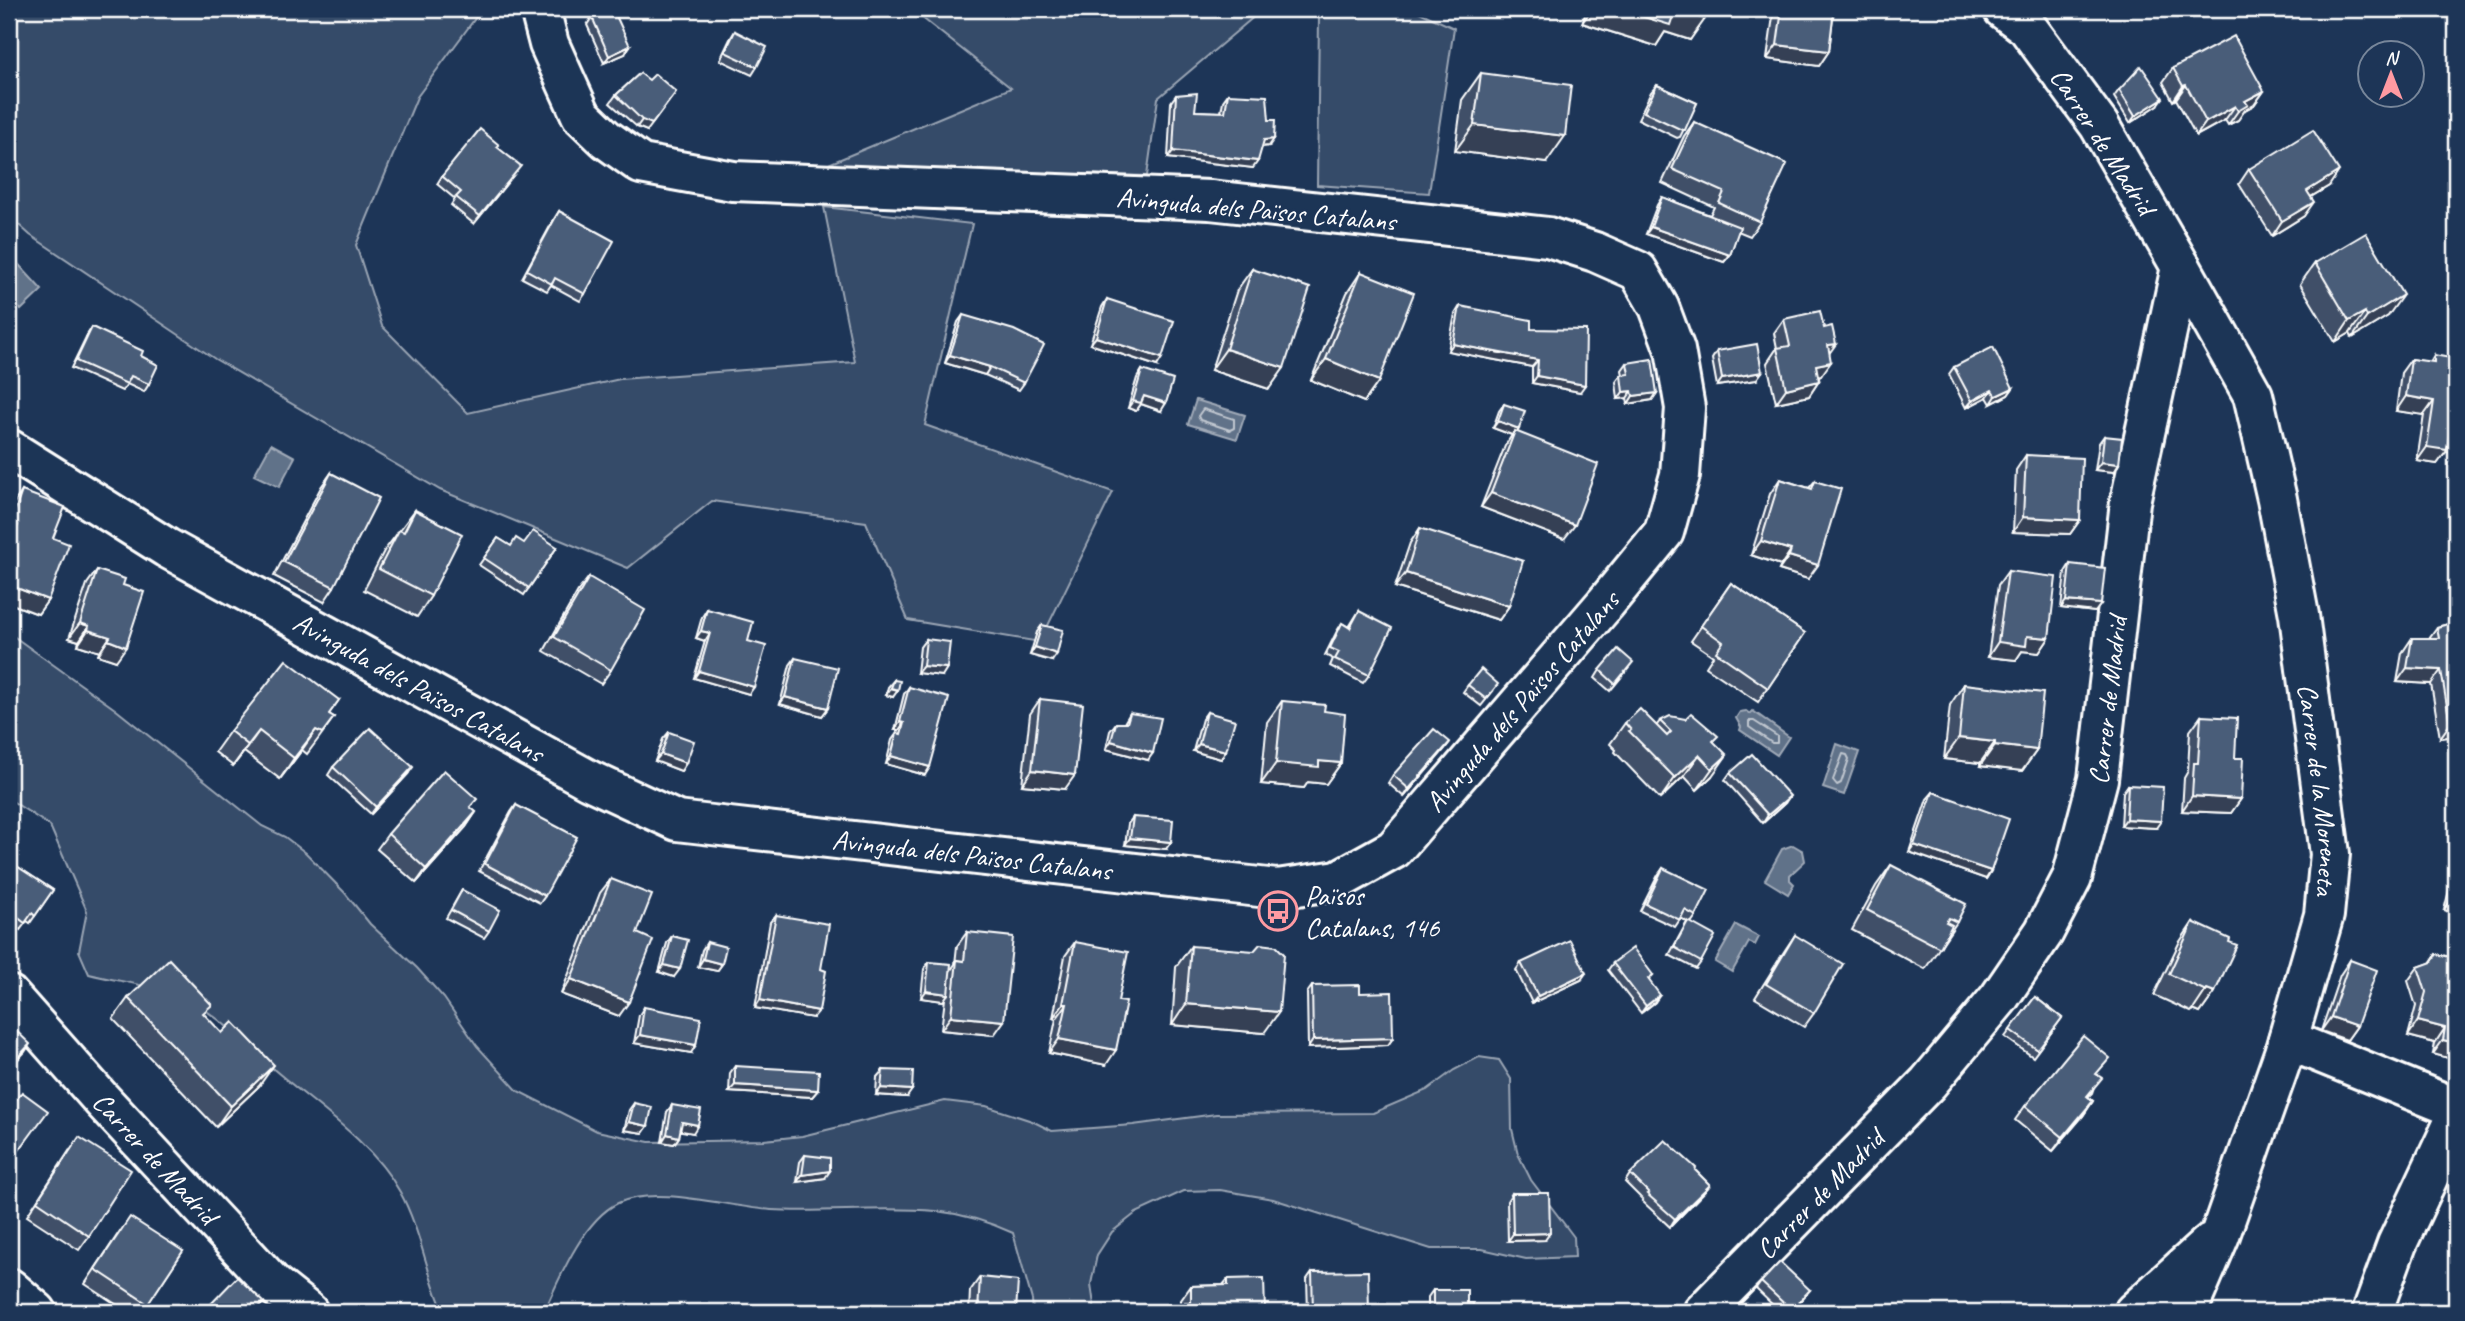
<svg xmlns="http://www.w3.org/2000/svg" width="2465" height="1321" font-family="Caveat,sans-serif">
<style>
.green{fill:#364b69;stroke:#9aa5b4;stroke-width:2}
.water{fill:#617289;stroke:#a0aab8;stroke-width:2}
.lines{fill:none;stroke-linecap:round;stroke-linejoin:round}
.shore{stroke:#c0c7d0;stroke-width:2}
.minor-casing{stroke:#fff;stroke-width:44}
.minor{stroke:#1d3557;stroke-width:38}
.wall{fill:#405068;stroke:#fff;stroke-width:2}
.shaded-wall{fill:#344155;stroke:#fff;stroke-width:2}
.building{fill:#4a5d79;stroke:#fff;stroke-width:2}
.labels{text-anchor:middle;dominant-baseline:central;stroke-width:5;stroke-linejoin:round;paint-order:stroke}
.street-label{font-size:28px;fill:#fff;stroke:#1d3557}
.poi-label{font-size:28px;fill:#fff;stroke:#1d3557;text-anchor:start}
</style>
<rect width="100%" height="100%" fill="#1d3557"/>
<filter id="ink" filterUnits="userSpaceOnUse"><feTurbulence type="fractalNoise" baseFrequency=".0143" numOctaves="2"/><feDisplacementMap in="SourceGraphic" scale="14" xChannelSelector="R" yChannelSelector="G"/><feConvolveMatrix kernelMatrix="1 2 1 2 8 2 1 2 1" color-interpolation-filters="sRGB"/></filter>
<g filter="url(#ink)">
<g class="green">
<polygon points="9,9 482,9 417,97 356,245 382,326 468,413 620,379 855,362 824,207 972,224 925,425 1113,492 1040,642 908,620 866,522 712,501 628,568 440,490 215,359 30,235 9,216"/>
<polygon points="911,9 1413,9 1454,28 1429,193 1317,185 1319,16 1263,9 1158,98 1147,176 819,168 1011,88"/>
<path d="M9,633L115,709L262,826L285,837L306,853L345,893L370,924L417,968L444,998L477,1046L518,1091L597,1131L649,1142L764,1140L802,1136L945,1101L986,1106L1032,1121L1052,1131L1133,1125L1216,1114L1373,1113L1427,1090L1454,1070L1479,1057L1499,1060L1511,1079L1512,1129L1518,1154L1531,1180L1574,1237L1575,1257L1526,1259L1482,1249H1431L1273,1199L1220,1190L1184,1191L1136,1213L1112,1232L1097,1255L1091,1284L1095,1312H1033L1032,1300L1013,1233C989,1222 963,1214 936,1211C881,1206 826,1213 771,1210C727,1207 657,1185 618,1203C583,1220 559,1279 544,1312H444C426,1274 421,1230 400,1192C369,1137 308,1101 262,1059C237,1036 214,1011 182,998C152,985 121,982 89,974L79,951L87,911L50,826L9,799Z"/>
</g>
<g class="water">
<polygon points="9,254 42,290 21,310 9,297"/>
<polygon points="1196,400 1245,415 1237,439 1188,424"/>
<polygon points="271,444 295,457 279,487 254,475"/>
<polygon points="1746,711 1750,714 1753,711 1789,737 1777,755 1740,730 1741,727 1736,718 1740,712"/>
<polygon points="1837,744 1859,752 1844,795 1823,788"/>
<polygon points="1793,845 1803,851 1805,861 1790,875 1790,880 1794,884 1788,894 1765,880 1782,849"/>
<polygon points="1736,925 1759,937 1755,945 1749,942 1732,972 1715,962"/>
</g>
<g class="lines">
<g class="shore">
<polygon points="1203,409 1234,419 1234,428 1230,430 1200,420 1198,416"/>
<polygon points="1749,721 1754,721 1777,736 1777,743 1772,743 1749,727"/>
<polygon points="1843,754 1847,755 1849,759 1841,783 1837,785 1833,780"/>
</g>
<g class="minor-casing">
<g id="minor">
<path id="s1" d="M2181,267L2253,395L2277,499L2299,615L2330,854L2324,915L2284,1053L2220,1235L2187,1312"/>
<path id="s2" d="M9,449L167,548L589,780L677,821L1277,889L1338,880L1394,849L1605,604L1664,532L1680,475L1685,408L1675,350L1659,307L1638,271L1595,252L1548,237L1210,200L733,181L641,164L606,139L581,115L549,44L540,9"/>
<path id="s3" d="M9,995L101,1099L274,1285L308,1312"/>
<polyline points="2288,1040 2456,1108"/>
<polyline points="9,1288 37,1312"/>
<path id="s4" d="M1703,1312L1928,1083L1999,998L2044,932L2072,878L2098,779L2130,502L2181,267L2099,125L2027,27L2003,9"/>
<polyline points="2134,1312 2210,1243"/>
<polyline points="2372,1312 2397,1244 2456,1118"/>
</g>
</g>
<use href="#minor" class="minor"/>
</g>
<g class="wall">
<polygon points="1587,9 1708,9 1690,40 1665,32 1656,46 1582,23"/>
<polygon points="1774,9 1834,9 1829,51 1819,66 1767,59"/>
<polygon points="592,17 625,54 604,63 587,25"/>
<polygon points="735,31 757,67 752,75 720,60 730,39"/>
<polygon points="2173,68 2264,91 2254,105 2245,110 2238,120 2228,125 2225,120 2196,136 2176,99 2173,101 2163,82"/>
<polygon points="640,73 647,131 637,127 610,103 616,95"/>
<polygon points="1481,73 1546,163 1455,151 1462,100"/>
<polygon points="1657,85 1697,103 1680,137 1677,138 1638,119 1651,92"/>
<polygon points="2119,90 2158,105 2130,123 2114,97"/>
<polygon points="1228,94 1269,146 1262,147 1253,168 1168,158 1171,102 1176,95 1195,111 1221,112 1223,101"/>
<polygon points="1694,122 1760,222 1750,236 1738,231 1730,255 1724,262 1646,234 1657,205 1662,197 1710,215 1714,207 1662,183 1684,136"/>
<polygon points="497,147 515,173 474,224 451,205 455,199 437,184 442,176"/>
<polygon points="2249,169 2329,186 2311,197 2304,216 2272,236 2239,184"/>
<polygon points="559,211 585,294 580,301 551,285 547,291 522,278 554,219"/>
<polygon points="2315,263 2388,316 2352,338 2350,333 2335,342 2300,284"/>
<polygon points="1252,269 1269,389 1211,370 1237,290"/>
<polygon points="1361,272 1379,381 1364,402 1311,380 1347,293"/>
<polygon points="1107,299 1157,366 1090,344 1102,307"/>
<polygon points="1460,306 1531,329 1580,392 1532,383 1532,367 1448,351 1455,314"/>
<polygon points="963,315 1024,383 1019,390 985,375 945,363 958,322"/>
<polygon points="1784,319 1829,353 1821,376 1819,377 1819,381 1809,396 1776,403 1767,363 1777,348 1774,333"/>
<polygon points="92,327 141,356 149,384 144,392 127,384 122,391 71,368 87,335"/>
<polygon points="1717,351 1756,380 1717,386 1712,359"/>
<polygon points="2434,355 2446,452 2437,464 2417,461 2424,415 2396,411 2401,373 2411,359 2430,362"/>
<polygon points="1627,363 1657,393 1652,400 1628,404 1627,398 1618,399 1616,382 1621,375 1623,375 1622,370"/>
<polygon points="1954,367 2013,388 2008,395 1991,404 1987,397 1966,408 1949,374"/>
<polygon points="1142,370 1161,411 1141,404 1136,411 1128,408 1137,378"/>
<polygon points="1504,404 1519,429 1517,432 1564,539 1481,507 1505,446 1512,435 1493,428 1499,411"/>
<polygon points="2104,436 2119,464 2114,472 2095,470 2099,443"/>
<polygon points="2026,455 2080,520 2070,534 2013,532 2016,470"/>
<polygon points="331,473 334,587 324,602 274,576 321,487"/>
<polygon points="1780,479 1809,488 1815,481 1808,579 1779,570 1781,565 1751,555 1770,494"/>
<polygon points="22,491 53,538 48,600 38,614 9,603 9,515 12,506"/>
<polygon points="415,510 431,596 417,617 364,590 384,551"/>
<polygon points="1420,528 1509,606 1499,620 1395,587 1410,543"/>
<polygon points="498,538 511,546 524,543 557,547 524,595 479,565"/>
<polygon points="2070,564 2101,604 2095,612 2061,608 2065,572"/>
<polygon points="97,570 123,585 116,661 98,655 100,652 78,645 79,641 69,638 87,584"/>
<polygon points="2008,571 2049,638 2039,653 2022,651 2016,660 1988,657 1998,585"/>
<polygon points="589,577 611,670 601,684 544,651 578,591"/>
<polygon points="1731,583 1805,633 1758,702 1706,667 1713,656 1691,641"/>
<polygon points="707,609 749,694 694,678 705,641 696,638 702,617"/>
<polygon points="1359,611 1369,675 1363,683 1330,666 1333,659 1325,655 1337,631 1342,623 1349,627"/>
<polygon points="2456,622 2456,736 2440,738 2431,684 2397,682 2402,653 2412,638 2429,638 2437,627"/>
<polygon points="1042,625 1052,661 1030,655 1037,632"/>
<polygon points="926,639 942,676 917,673 920,647"/>
<polygon points="795,658 828,708 822,716 780,704 790,665"/>
<polygon points="1628,669 1610,691 1595,678 1600,670"/>
<polygon points="894,680 893,697 886,695 888,687"/>
<polygon points="1964,684 2037,750 2022,771 1980,766 1980,763 1944,759 1950,705"/>
<polygon points="1468,685 1493,691 1481,706 1463,692"/>
<polygon points="909,687 925,775 886,764 892,740 897,733 898,733 899,730 895,730 904,694"/>
<polygon points="1040,699 1065,789 1022,785 1030,714"/>
<polygon points="339,700 329,714 334,717 319,738 307,754 302,750 280,779 244,752 233,766 215,752 230,731"/>
<polygon points="1282,701 1324,711 1341,763 1326,784 1308,782 1304,788 1261,784 1267,722"/>
<polygon points="1207,712 1226,751 1221,759 1193,751 1202,719"/>
<polygon points="1130,713 1148,760 1106,749 1110,731 1116,723 1124,723"/>
<polygon points="2201,716 2241,799 2231,813 2182,811 2184,778 2188,771 2190,731"/>
<polygon points="1660,721 1714,742 1712,776 1697,790 1684,776 1660,799 1615,752 1616,750 1610,744 1625,723 1657,725"/>
<polygon points="669,732 686,763 681,771 655,761 663,739"/>
<polygon points="1450,742 1404,797 1388,783 1393,775"/>
<polygon points="333,767 408,774 371,814 328,775"/>
<polygon points="1730,773 1785,803 1763,823 1725,780"/>
<polygon points="2128,785 2156,828 2121,826 2123,792"/>
<polygon points="1933,792 1991,871 1986,879 1909,852 1927,799"/>
<polygon points="516,805 545,896 540,903 479,871 511,812"/>
<polygon points="471,808 476,812 466,827 416,883 377,849 388,834"/>
<polygon points="1133,817 1166,849 1125,845 1128,824"/>
<polygon points="9,861 53,890 30,923 27,921 20,930 9,922"/>
<polygon points="2456,863 2456,913 2444,910"/>
<polygon points="1891,865 1957,922 1925,969 1852,930 1876,886"/>
<polygon points="1663,868 1696,916 1691,923 1701,962 1696,969 1669,955 1687,922 1681,918 1675,927 1640,911 1658,875"/>
<polygon points="611,879 637,933 619,1016 561,994 600,893"/>
<polygon points="462,890 489,931 484,938 446,918"/>
<polygon points="776,915 813,1018 755,1008 770,922"/>
<polygon points="2193,922 2215,992 2200,1013 2193,1010 2191,1012 2154,995 2179,943"/>
<polygon points="967,932 994,1035 941,1030 945,999 943,1001 921,998 924,969 929,962 951,970 955,964 957,946"/>
<polygon points="1795,935 1814,1013 1804,1027 1755,998 1785,950"/>
<polygon points="672,936 674,977 659,972 667,943"/>
<polygon points="707,942 722,964 717,971 698,967 702,950"/>
<polygon points="1075,942 1106,1065 1049,1053 1056,1019 1053,1018 1065,956"/>
<polygon points="1191,946 1264,1033 1172,1025 1176,967"/>
<polygon points="2436,954 2456,958 2456,1060 2433,1054 2435,1043 2408,1036 2416,1006 2408,981 2418,967 2430,963"/>
<polygon points="2350,960 2357,1026 2347,1040 2321,1031 2340,975"/>
<polygon points="1521,963 1581,980 1532,1003 1516,970"/>
<polygon points="1613,963 1653,975 1649,980 1655,1002 1641,1013 1608,970"/>
<polygon points="1312,986 1360,993 1393,1038 1388,1045 1308,1048 1307,993"/>
<polygon points="2035,997 2062,1018 2033,1057 2005,1037"/>
<polygon points="128,998 259,1086 216,1127 113,1019"/>
<polygon points="644,1007 691,1053 634,1043 639,1015"/>
<polygon points="735,1066 818,1090 812,1097 729,1092 730,1073"/>
<polygon points="883,1070 907,1097 876,1095 877,1077"/>
<polygon points="2098,1075 2092,1093 2088,1097 2093,1101 2083,1116 2053,1151 2015,1120 2025,1106"/>
<polygon points="634,1103 648,1126 643,1133 624,1130 629,1110"/>
<polygon points="672,1105 693,1133 680,1130 679,1137 674,1144 662,1142 667,1112"/>
<polygon points="69,1151 89,1236 79,1250 27,1216"/>
<polygon points="805,1155 825,1178 797,1182 800,1162"/>
<polygon points="1695,1170 1710,1185 1704,1192 1670,1227 1642,1201 1643,1200 1625,1182 1630,1174"/>
<polygon points="1512,1193 1545,1240 1508,1241 1507,1201"/>
<polygon points="120,1231 183,1251 142,1312 128,1312 85,1284"/>
<polygon points="1312,1272 1369,1312 1308,1312 1307,1279"/>
<polygon points="980,1277 1016,1312 969,1312 970,1291"/>
<polygon points="1228,1279 1265,1312 1178,1312 1181,1309 1181,1300 1191,1286 1223,1285"/>
<polygon points="1761,1282 1810,1290 1791,1312 1780,1312 1756,1289"/>
<polygon points="1433,1290 1467,1303 1473,1312 1428,1312 1428,1297"/>
</g>
<g class="shaded-wall">
<polygon points="1592,9 1675,10 1705,19 1690,40 1665,32 1656,46 1582,23"/>
<polygon points="1777,45 1829,51 1819,66 1767,59"/>
<polygon points="630,46 625,54 604,63 609,56"/>
<polygon points="2186,85 2176,99 2173,101 2183,86"/>
<polygon points="2264,91 2254,105 2245,110 2238,120 2228,125 2245,101"/>
<polygon points="676,92 647,131 637,127 642,120"/>
<polygon points="2163,98 2158,105 2130,123 2135,116"/>
<polygon points="2235,106 2225,120 2196,136 2206,122"/>
<polygon points="1474,125 1565,136 1546,163 1455,151"/>
<polygon points="1274,139 1269,146 1258,147 1264,140"/>
<polygon points="1173,151 1258,161 1253,168 1168,158"/>
<polygon points="2339,171 2329,186 2297,205 2307,191"/>
<polygon points="2314,202 2304,216 2272,236 2282,221"/>
<polygon points="1651,227 1730,255 1724,262 1646,234"/>
<polygon points="2403,295 2388,316 2352,338 2367,317"/>
<polygon points="2365,312 2350,333 2335,342 2349,321"/>
<polygon points="1096,337 1162,358 1157,366 1090,344"/>
<polygon points="1453,344 1538,360 1532,367 1448,351"/>
<polygon points="1836,344 1826,358 1828,345"/>
<polygon points="1226,349 1284,368 1269,389 1211,370"/>
<polygon points="950,355 990,367 985,375 945,363"/>
<polygon points="1326,359 1379,381 1364,402 1311,380"/>
<polygon points="1831,362 1821,376 1806,380 1816,365"/>
<polygon points="1762,372 1756,380 1717,386 1722,379"/>
<polygon points="1537,376 1585,385 1580,392 1532,383"/>
<polygon points="1819,381 1809,396 1776,403 1786,389"/>
<polygon points="2013,388 2008,395 1991,404 1996,396"/>
<polygon points="1992,390 1987,397 1966,408 1972,401"/>
<polygon points="1632,391 1627,398 1618,399 1623,392"/>
<polygon points="1657,393 1652,400 1628,404 1633,396"/>
<polygon points="1144,396 1166,403 1161,411 1141,404 1136,411 1128,408 1133,401"/>
<polygon points="2406,396 2434,401 2424,415 2396,411"/>
<polygon points="1498,421 1519,429 1514,436 1515,431 1512,435 1493,428"/>
<polygon points="2449,436 2456,437 2456,453 2446,452 2437,464 2417,461 2427,447"/>
<polygon points="2101,462 2119,464 2114,472 2095,470"/>
<polygon points="1491,493 1575,525 1564,539 1481,507"/>
<polygon points="2023,517 2080,520 2070,534 2013,532"/>
<polygon points="11,522 18,525 9,537 9,525"/>
<polygon points="1761,541 1791,550 1781,565 1751,555"/>
<polygon points="1789,556 1818,565 1808,579 1779,570"/>
<polygon points="1406,573 1509,606 1499,620 1395,587"/>
<polygon points="9,585 48,600 38,614 9,603"/>
<polygon points="2066,601 2101,604 2095,612 2061,608"/>
<polygon points="80,623 89,626 79,641 69,638"/>
<polygon points="88,630 110,637 100,652 78,645"/>
<polygon points="701,631 710,633 705,641 696,638"/>
<polygon points="2027,636 2049,638 2039,653 2022,651 2016,660 1988,657 1998,642"/>
<polygon points="108,640 126,647 116,661 98,655"/>
<polygon points="1035,647 1057,654 1052,661 1030,655"/>
<polygon points="923,666 947,668 942,676 917,673"/>
<polygon points="2407,668 2441,670 2431,684 2397,682"/>
<polygon points="699,671 754,687 749,694 694,678"/>
<polygon points="891,688 898,690 893,697 886,695"/>
<polygon points="785,697 828,708 822,716 780,704"/>
<polygon points="900,722 904,723 899,730 895,730"/>
<polygon points="2456,723 2456,736 2440,738 2450,724"/>
<polygon points="316,730 302,750 280,779 294,758"/>
<polygon points="259,731 244,752 233,766 248,745"/>
<polygon points="1959,738 1995,742 1980,763 1944,759"/>
<polygon points="1111,741 1153,753 1148,760 1106,749"/>
<polygon points="1450,742 1445,749 1404,797 1409,789"/>
<polygon points="1199,744 1226,751 1221,759 1193,751"/>
<polygon points="1995,745 2037,750 2022,771 1980,766"/>
<polygon points="661,754 686,763 681,771 655,761"/>
<polygon points="1699,755 1684,776 1660,799 1675,778"/>
<polygon points="1727,755 1712,776 1697,790 1712,769"/>
<polygon points="891,756 930,767 925,775 886,764"/>
<polygon points="1319,761 1341,763 1326,784 1308,782 1304,788 1261,784 1276,763"/>
<polygon points="413,767 408,774 371,814 376,807"/>
<polygon points="1032,770 1075,775 1065,789 1022,785"/>
<polygon points="1790,796 1785,803 1763,823 1768,815"/>
<polygon points="2192,796 2241,799 2231,813 2182,811"/>
<polygon points="476,812 466,827 416,883 426,869"/>
<polygon points="2126,819 2161,821 2156,828 2121,826"/>
<polygon points="1130,838 1171,842 1166,849 1125,845"/>
<polygon points="1914,845 1991,871 1986,879 1909,852"/>
<polygon points="2455,895 2456,896 2456,913 2444,910"/>
<polygon points="703,959 722,964 717,971 698,967"/>
<polygon points="664,965 680,969 674,977 659,972"/>
<polygon points="1586,973 1581,980 1532,1003 1538,996"/>
<polygon points="571,979 629,1002 619,1016 561,994"/>
<polygon points="2207,989 2215,992 2200,1013 2193,1010"/>
<polygon points="926,991 948,994 943,1001 921,998"/>
<polygon points="1660,995 1655,1002 1641,1013 1646,1006"/>
<polygon points="760,1000 819,1011 813,1018 755,1008"/>
<polygon points="1063,1004 1067,1004 1056,1019 1053,1018"/>
<polygon points="1186,1004 1279,1012 1264,1033 1172,1025"/>
<polygon points="951,1016 1004,1021 994,1035 941,1030"/>
<polygon points="2331,1017 2357,1026 2347,1040 2321,1031"/>
<polygon points="2418,1021 2445,1028 2435,1043 2408,1036"/>
<polygon points="640,1035 696,1045 691,1053 634,1043"/>
<polygon points="1393,1038 1388,1045 1308,1048 1313,1040"/>
<polygon points="1059,1039 1116,1050 1106,1065 1049,1053"/>
<polygon points="2443,1040 2456,1043 2456,1060 2433,1054"/>
<polygon points="30,1044 25,1052 9,1069 9,1067"/>
<polygon points="274,1065 259,1086 216,1127 231,1106"/>
<polygon points="735,1085 818,1090 812,1097 729,1092"/>
<polygon points="881,1088 912,1090 907,1097 876,1095"/>
<polygon points="2093,1101 2083,1116 2053,1151 2063,1137"/>
<polygon points="629,1122 648,1126 643,1133 624,1130"/>
<polygon points="682,1122 698,1125 693,1133 676,1130"/>
<polygon points="667,1134 679,1137 674,1144 662,1142"/>
<polygon points="830,1171 825,1178 797,1182 802,1175"/>
<polygon points="1710,1185 1704,1192 1670,1227 1675,1219"/>
<polygon points="1550,1233 1545,1240 1508,1241 1513,1234"/>
</g>
<g class="building">
<polygon points="610,9 613,9 630,46 609,56 592,17"/>
<polygon points="1618,9 1708,9 1705,19 1675,10 1670,25"/>
<polygon points="1782,9 1834,9 1829,51 1777,45"/>
<polygon points="735,31 767,47 757,67 725,52"/>
<polygon points="2234,36 2264,91 2245,101 2248,105 2238,111 2235,106 2206,122 2186,85 2183,86 2173,68"/>
<polygon points="2141,66 2163,98 2135,116 2119,90"/>
<polygon points="640,73 649,80 655,74 676,92 652,124 642,120 616,95"/>
<polygon points="1481,73 1571,85 1565,136 1474,125"/>
<polygon points="1657,85 1697,103 1685,130 1682,130 1644,112"/>
<polygon points="1197,93 1195,111 1225,112 1228,94 1267,96 1269,120 1275,120 1274,139 1264,140 1258,161 1173,151 1176,95"/>
<polygon points="1694,122 1787,164 1760,222 1719,203 1724,192 1672,169"/>
<polygon points="480,129 499,145 497,147 521,166 480,216 456,197 461,192 442,176"/>
<polygon points="2313,130 2339,171 2307,191 2314,202 2282,221 2249,169"/>
<polygon points="1662,197 1740,227 1730,255 1651,227"/>
<polygon points="559,211 614,241 585,294 555,278 552,284 527,270"/>
<polygon points="2366,233 2403,295 2367,317 2365,312 2349,321 2315,263"/>
<polygon points="1252,269 1310,288 1284,368 1226,349"/>
<polygon points="1361,272 1414,293 1379,381 1326,359"/>
<polygon points="1107,299 1174,321 1162,358 1096,337"/>
<polygon points="1460,306 1531,320 1531,329 1586,330 1585,385 1537,376 1538,360 1453,344"/>
<polygon points="1820,311 1824,328 1832,326 1836,344 1828,345 1831,362 1816,365 1819,381 1786,389 1777,348 1790,346 1784,319"/>
<polygon points="963,315 1014,330 1044,345 1024,383 990,367 950,355"/>
<polygon points="92,327 143,351 141,356 158,365 149,384 131,376 127,384 76,361"/>
<polygon points="1757,344 1762,372 1722,379 1717,351"/>
<polygon points="1993,347 2013,388 1996,396 1992,390 1972,401 1954,367"/>
<polygon points="2434,355 2456,359 2456,437 2449,436 2447,450 2427,447 2434,401 2406,396 2411,359 2434,362"/>
<polygon points="1652,359 1657,393 1633,396 1632,391 1623,392 1621,375 1629,374 1627,363"/>
<polygon points="1142,370 1173,380 1166,403 1144,396 1141,403 1133,401"/>
<polygon points="1504,404 1525,411 1519,429 1498,421"/>
<polygon points="1515,431 1598,464 1575,525 1491,493"/>
<polygon points="2104,436 2122,438 2119,464 2101,462"/>
<polygon points="2026,455 2082,458 2080,520 2023,517"/>
<polygon points="331,473 379,498 334,587 284,562"/>
<polygon points="1780,479 1812,489 1815,481 1841,489 1818,565 1789,556 1791,550 1761,541"/>
<polygon points="22,491 65,507 53,538 69,544 48,600 9,585 9,549 18,525 11,522"/>
<polygon points="415,510 462,534 431,596 379,569 399,530 404,532"/>
<polygon points="1420,528 1523,561 1509,606 1406,573"/>
<polygon points="533,531 557,547 529,588 484,558 498,538 511,546 516,538 524,543"/>
<polygon points="2070,564 2105,568 2101,604 2066,601"/>
<polygon points="97,570 125,579 123,585 144,592 126,647 108,640 110,637 88,630 89,626 80,623"/>
<polygon points="2008,571 2056,577 2049,638 2027,636 2026,646 1998,642"/>
<polygon points="589,577 645,610 611,670 554,637"/>
<polygon points="1731,583 1805,633 1768,688 1716,652 1723,642 1701,626"/>
<polygon points="707,609 753,622 748,641 766,646 754,687 699,671 710,633 701,631"/>
<polygon points="1359,611 1392,628 1369,675 1335,659 1339,652 1330,648 1342,623 1350,628"/>
<polygon points="2456,622 2456,723 2450,724 2441,670 2407,668 2412,638 2439,638 2437,627"/>
<polygon points="1042,625 1063,630 1057,654 1035,647"/>
<polygon points="926,639 950,642 947,668 923,666"/>
<polygon points="1618,649 1633,662 1615,684 1600,670"/>
<polygon points="795,658 838,668 828,708 785,697"/>
<polygon points="286,660 339,700 329,714 334,717 322,733 316,730 294,758 259,731 248,745 230,731"/>
<polygon points="1481,669 1498,684 1486,699 1468,685"/>
<polygon points="894,680 900,681 898,690 891,688"/>
<polygon points="1964,684 2043,693 2037,750 1995,745 1995,742 1959,738"/>
<polygon points="909,687 949,698 930,767 891,756 897,733 901,734 904,723 900,722"/>
<polygon points="1040,699 1083,704 1075,775 1032,770"/>
<polygon points="1282,701 1325,705 1324,711 1345,714 1341,763 1319,761 1319,767 1276,763"/>
<polygon points="1640,709 1667,736 1671,732 1660,721 1670,716 1685,719 1691,713 1718,736 1713,741 1727,755 1712,769 1699,755 1675,778 1629,731 1631,730 1625,723"/>
<polygon points="1207,712 1235,720 1226,751 1199,744"/>
<polygon points="1130,713 1161,718 1153,753 1111,741 1116,723 1127,723"/>
<polygon points="2201,716 2237,718 2235,758 2243,758 2241,799 2192,796 2194,763 2198,763"/>
<polygon points="370,728 413,767 376,807 333,767"/>
<polygon points="1434,729 1450,742 1409,789 1393,775"/>
<polygon points="669,732 694,741 686,763 661,754"/>
<polygon points="1752,754 1790,796 1768,815 1730,773"/>
<polygon points="444,770 477,799 470,807 476,812 426,869 388,834"/>
<polygon points="2128,785 2163,787 2161,821 2126,819"/>
<polygon points="1933,792 2009,819 1991,871 1914,845"/>
<polygon points="516,805 577,837 545,896 485,864"/>
<polygon points="1133,817 1173,820 1171,842 1130,838"/>
<polygon points="9,861 53,890 35,916 32,913 25,923 9,911"/>
<polygon points="1891,865 1966,904 1957,922 1949,918 1946,922 1952,925 1940,948 1867,910"/>
<polygon points="1663,868 1709,890 1696,916 1685,910 1680,920 1646,904"/>
<polygon points="611,879 652,895 637,933 653,940 629,1002 571,979"/>
<polygon points="462,890 500,910 489,931 451,910"/>
<polygon points="776,915 829,924 821,969 826,971 819,1011 760,1000"/>
<polygon points="1688,921 1715,936 1701,962 1674,947"/>
<polygon points="2193,922 2230,939 2229,942 2237,945 2215,992 2207,989 2206,991 2169,974"/>
<polygon points="967,932 1013,937 1004,1021 951,1016 957,960 964,961"/>
<polygon points="1795,935 1843,964 1814,1013 1766,984"/>
<polygon points="672,936 688,940 680,969 664,965"/>
<polygon points="1570,940 1586,973 1538,996 1521,963"/>
<polygon points="707,942 726,947 722,964 703,959"/>
<polygon points="1075,942 1128,952 1118,1001 1126,1002 1116,1050 1059,1039 1067,1004 1063,1004"/>
<polygon points="1260,944 1276,946 1284,954 1279,1012 1186,1004 1191,946 1254,951"/>
<polygon points="1633,948 1653,975 1648,979 1660,995 1646,1006 1613,963"/>
<polygon points="2436,954 2456,958 2456,1043 2443,1040 2445,1028 2418,1021 2426,992 2418,967 2432,962"/>
<polygon points="169,959 212,1005 203,1013 222,1033 233,1022 274,1065 231,1106 128,998"/>
<polygon points="2350,960 2377,970 2357,1026 2331,1017"/>
<polygon points="929,962 951,964 948,994 926,991"/>
<polygon points="1360,985 1360,993 1392,992 1393,1038 1313,1040 1312,986"/>
<polygon points="2035,997 2062,1018 2038,1050 2010,1030"/>
<polygon points="644,1007 701,1018 696,1045 640,1035"/>
<polygon points="9,1024 30,1044 9,1067"/>
<polygon points="2083,1036 2110,1058 2096,1074 2102,1078 2087,1096 2093,1101 2063,1137 2025,1106"/>
<polygon points="735,1066 819,1071 818,1090 735,1085"/>
<polygon points="883,1070 913,1071 912,1090 881,1088"/>
<polygon points="22,1092 48,1111 9,1164 9,1110"/>
<polygon points="634,1103 652,1107 648,1126 629,1122"/>
<polygon points="672,1105 701,1110 698,1125 682,1122 679,1137 667,1134"/>
<polygon points="79,1137 131,1170 89,1236 37,1201"/>
<polygon points="1665,1140 1696,1168 1695,1170 1710,1185 1675,1219 1647,1194 1649,1193 1630,1174"/>
<polygon points="805,1155 830,1158 830,1171 802,1175"/>
<polygon points="1512,1193 1549,1193 1550,1233 1513,1234"/>
<polygon points="130,1217 183,1251 148,1304 95,1269"/>
<polygon points="1780,1262 1810,1290 1791,1310 1761,1282"/>
<polygon points="1368,1271 1369,1312 1313,1312 1312,1272"/>
<polygon points="237,1277 264,1302 255,1312 207,1312 206,1309"/>
<polygon points="980,1277 1018,1281 1016,1312 978,1312"/>
<polygon points="1264,1278 1265,1312 1186,1312 1185,1302 1191,1302 1191,1286 1228,1285 1228,1279"/>
<polygon points="1433,1290 1467,1290 1467,1303 1473,1303 1473,1312 1433,1312"/>
<polygon points="1812,1304 1820,1312 1804,1312"/>
</g>
</g>
<defs>
<g id="bus-ring" transform="scale(2.0125)"><circle r="9.5" fill="#1d3557" stroke="#ff9aa2" stroke-width="1.5"/><path d="M-5-6H5V4H4V6H2V4H-2V6H-4V4H-5ZM-3.5-4V0h7V-4ZM-3.5 1.2v1.5H-2V1.2ZM2 1.2v1.5H3.5V1.2Z" fill="#ff9aa2"/></g>
</defs>
<g fill-rule="evenodd">
<use href="#bus-ring" x="1278" y="911"/>
</g>
<g class="labels">
<g class="street-label">
<text transform="translate(2103 141) rotate(57)">Carrer de Madrid</text>
<text transform="translate(1256 209) rotate(5)">Avinguda dels Països Catalans</text>
<text stroke="none"><textPath href="#s2" startOffset="474">Avinguda dels Països Catalans</textPath></text>
<text stroke="none"><textPath href="#s4" startOffset="754">Carrer de Madrid</textPath></text>
<text stroke="none"><textPath href="#s2" startOffset="1690">Avinguda dels Països Catalans</textPath></text>
<text stroke="none"><textPath href="#s1" startOffset="548">Carrer de la Moreneta</textPath></text>
<text stroke="none"><textPath href="#s2" startOffset="1062">Avinguda dels Països Catalans</textPath></text>
<text stroke="none"><textPath href="#s3" startOffset="219">Carrer de Madrid</textPath></text>
<text stroke="none"><textPath href="#s4" startOffset="166">Carrer de Madrid</textPath></text>
</g>
<g class="poi-label">
<text x="1305" y="895">Països<tspan x="1305" dy="32">Catalans, 146</tspan></text>
</g>
</g>
<rect width="2465" height="1321" fill="none" stroke="#1d3557" stroke-width="35"/>
<rect x="18" y="18" width="2430" height="1286" fill="none" stroke="#fff" stroke-width="2.5" filter="url(#ink)"/>
<g transform="translate(2391 74)"><circle r="33" fill="#1d3557" stroke="#77869a" stroke-width="2"/>
<path d="M0-5L12 26L0 18L-12 26Z" fill="#ff9aa2"/>
<text y="-10" font-size="19" font-weight="bold" text-anchor="middle" fill="#ffffff">N</text>
</g>
</svg>
